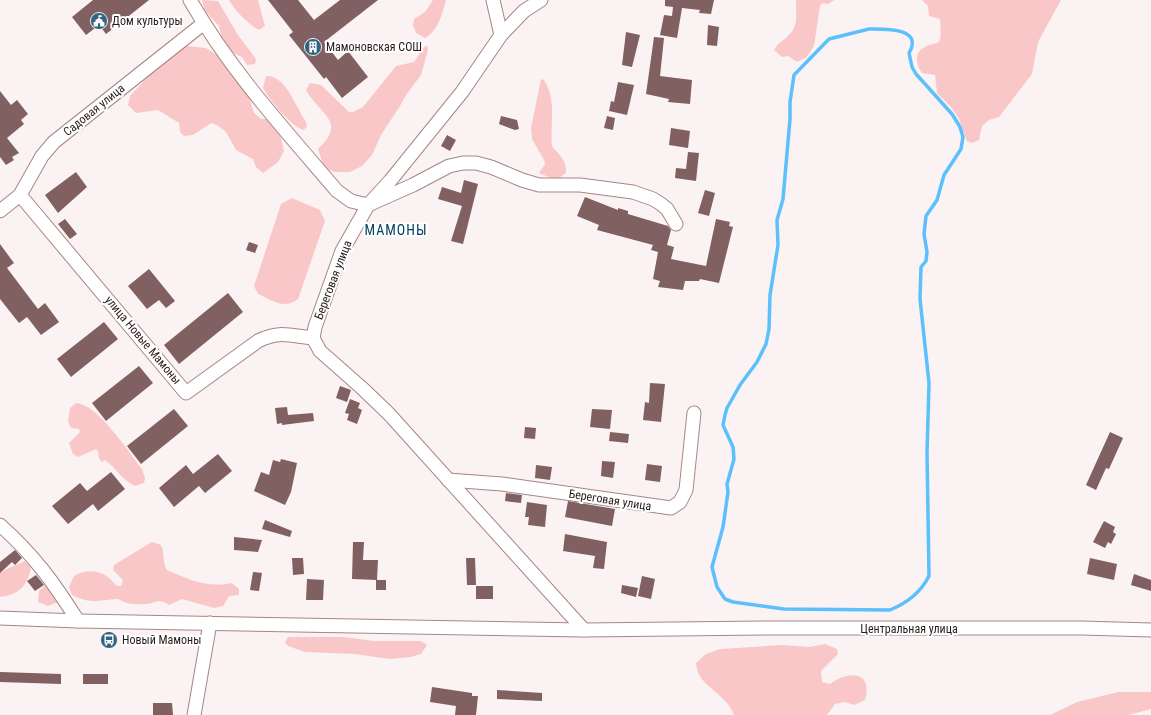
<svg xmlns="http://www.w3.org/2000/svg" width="1151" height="715" font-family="'Roboto Condensed',sans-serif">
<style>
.green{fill:#f9c7c7}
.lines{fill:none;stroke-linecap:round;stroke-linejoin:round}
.stream{stroke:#5cc0fc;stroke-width:3.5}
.building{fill:#806061}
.minor-casing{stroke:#a78585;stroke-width:15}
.minor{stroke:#fff;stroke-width:13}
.labels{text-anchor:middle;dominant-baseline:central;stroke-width:4;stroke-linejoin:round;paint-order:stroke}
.poi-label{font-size:12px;fill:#281b1b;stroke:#fff;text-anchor:start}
.street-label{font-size:12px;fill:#281b1b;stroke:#fff}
.quarter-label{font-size:14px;letter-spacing:1px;fill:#004261;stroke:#fff}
</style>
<rect width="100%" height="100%" fill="#fbf3f3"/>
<g class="green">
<polygon points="202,0 218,1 238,35 256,59 255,64 247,65 242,57 233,53 222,38 219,26 205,11"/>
<path d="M229,0H258L265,26L259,30C247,23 236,12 229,0Z"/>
<path d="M433,0H446C442,14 439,30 425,38L416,33L413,25L414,19L425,12Z"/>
<path d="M796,0H834L828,4L822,3L820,6L814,46L807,57L797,62L788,56L782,57L774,50C778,43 783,41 788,36C799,26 796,14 796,0Z"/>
<path d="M922,0H1061L1038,42L1032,74L999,117L989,120L982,126L979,140L972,143L967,141L959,119L951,107L937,93L935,75L922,73C915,64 914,50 927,46C931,44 935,44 939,42C942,36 940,26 940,19L929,16L928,6Z"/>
<polygon points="186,46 206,48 222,58 249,97 254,113 261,119 269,119 279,130 284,151 278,162 263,173 256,167 253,159 236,150 226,132 217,125 211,123 193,135 184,136 180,132 179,123 158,110 136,113 128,105 130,96 153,71 175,50"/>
<path d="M427,46L428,50L421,75L406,95L400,106L381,135L372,155L362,166L350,172H335L324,168L318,149C348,122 320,115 306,90L310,83L321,85L349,112H353L363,107L396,66L414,62L424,47Z"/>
<path d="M266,76C286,75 295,106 305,120L307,126L304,130C292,128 269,99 263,88Z"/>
<path d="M541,79L544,80C557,100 550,123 552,146C559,155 567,160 566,173L556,180L539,173L545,164L544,160L532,139L531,128Z"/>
<path d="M292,198L320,210L325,221L298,299C285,310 271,300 258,294L254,286L281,204Z"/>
<path d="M76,403C98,404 129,453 142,469L145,478L144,483L135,486C122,480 116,468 105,460L102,462L99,459L98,451L96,449L78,457L73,454L69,443L80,432L79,429L71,428L68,422L70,408Z"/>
<path d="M152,542L161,545C165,553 162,562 167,570C190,580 206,588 232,583L239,589V595L229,596L223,606L214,608L182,599L169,605C159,598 156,603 146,604C137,605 126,604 118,599C97,600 93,605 72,595L69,587L74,576C84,570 98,569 108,577C112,580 114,584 118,586H121L123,580L113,570L114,565Z"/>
<path d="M25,561L31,567C28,585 19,595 0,597V572Z"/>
<polygon points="47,584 60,598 58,602 48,606 38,602 39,591"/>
<polygon points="288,637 344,637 374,641 421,641 427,645 421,654 411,657 389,659 355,654 305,652 288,646 285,642"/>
<path d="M825,644L837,649L838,654L821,671L822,682L830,684C848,671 873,670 865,700L854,705L845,702L835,704L827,715H734C725,691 697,687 696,663L706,654L720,649L783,645L809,647Z"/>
<polygon points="1118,692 1151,692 1151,709 1128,715 1050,715 1077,702"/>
</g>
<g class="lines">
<path class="stream" d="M869,29C884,29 924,27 909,53L912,67L916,74L952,114L960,127L963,137L961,149L944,175L937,200L926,216L924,234L927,252L926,261L921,267L920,299L929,383L927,453L929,576C921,592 907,603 890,610L784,609L733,602L725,599L717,587L712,567L723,527L728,492L727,484L734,459L733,447L723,425L725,415L727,408L740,385L757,362L766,344L769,329L770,295L778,245L777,220L783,199L790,119V102L794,75L829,39Z"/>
</g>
<g class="building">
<polygon points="93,0 149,0 106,34 99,25 86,35 72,17"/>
<polygon points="268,0 298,0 314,20 340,0 378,0 324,42 338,60 348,51 368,77 342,98 326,77 324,79 289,35 293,32"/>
<polygon points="665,0 714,0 711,14 699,13 700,10 682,8 677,38 660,35 664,15 672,16 673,7 665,6"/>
<polygon points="708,25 719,27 717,46 707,45"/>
<polygon points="626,32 640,35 632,67 622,65"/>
<polygon points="654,37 664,38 660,76 692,80 690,104 668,102 669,99 646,94"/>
<polygon points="618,82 634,85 627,115 609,111 611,101 614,102"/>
<polygon points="0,91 11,105 17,100 28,114 21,120 24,124 7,138 19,153 12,157 14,160 6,165 0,157"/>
<polygon points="501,116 517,120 519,129 515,130 499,124"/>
<polygon points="607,116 615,118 613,130 604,128"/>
<polygon points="671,128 690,131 688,148 669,145"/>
<polygon points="447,135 456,140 450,151 441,146"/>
<polygon points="688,152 699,153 696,181 675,178 676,168 686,169"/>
<polygon points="76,172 87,187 58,213 45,195"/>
<polygon points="464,180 478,184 463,244 451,241 462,206 438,199 442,187 461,193"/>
<polygon points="705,190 715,193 709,216 698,213"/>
<polygon points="585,197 618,210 618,208 628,211 628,214 668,226 671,230 667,245 674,247 671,259 706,266 716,219 730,222 729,226 733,227 719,283 700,279 699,281 685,281 683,290 658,287 660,281 653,279 658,252 651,250 653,245 597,230 599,225 577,216"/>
<polygon points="65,219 77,234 70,239 58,224"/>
<polygon points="249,242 258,245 255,253 246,250"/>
<polygon points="0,244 14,263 7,268 38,309 45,303 59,322 41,335 27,317 19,323 0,299"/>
<polygon points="149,269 175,301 166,308 159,300 147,309 128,286"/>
<polygon points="228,293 243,312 179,364 164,345"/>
<polygon points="104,322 118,339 71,377 57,359"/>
<polygon points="139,366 153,383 106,421 92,403"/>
<polygon points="650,383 665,384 661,422 643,420 645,402 649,403"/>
<polygon points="340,386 351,390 347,402 336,398"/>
<polygon points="350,399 360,403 358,408 362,410 357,424 347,420 349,414 345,413"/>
<polygon points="287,407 288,415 313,413 314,421 282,425 282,423 277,424 275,408"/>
<polygon points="174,409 188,426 141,464 127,446"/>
<polygon points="592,409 612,410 610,429 590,427"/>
<polygon points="525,427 536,428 535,439 524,438"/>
<polygon points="610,432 629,434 628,443 609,441"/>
<polygon points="1110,432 1123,438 1109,469 1106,468 1096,490 1086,485"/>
<polygon points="218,454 232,471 205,493 199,486 174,507 159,488 186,465 193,474"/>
<polygon points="281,459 297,463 291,492 285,505 254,491 261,472 269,475 273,460 280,462"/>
<polygon points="602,461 615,462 613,478 601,476"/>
<polygon points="647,464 662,466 660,482 645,480"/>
<polygon points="536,465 552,467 550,480 535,478"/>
<polygon points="111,472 125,489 98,511 93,504 68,524 52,506 80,483 87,491"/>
<polygon points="506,493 522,495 521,503 505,501"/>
<polygon points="568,501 615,509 612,526 565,517"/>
<polygon points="527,502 547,505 545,527 528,525 529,517 525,517"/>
<polygon points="265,520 292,531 290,537 262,529"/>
<polygon points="1104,521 1115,527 1113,532 1116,534 1111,544 1108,542 1105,548 1093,542"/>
<polygon points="565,534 607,542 604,569 593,568 595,556 563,551"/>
<polygon points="234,537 262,540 258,552 234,550"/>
<polygon points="353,542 364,542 363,560 378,560 377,580 352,579"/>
<polygon points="15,550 22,558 15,565 12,562 0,573 0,562"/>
<polygon points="292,558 303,558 304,574 293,575"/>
<polygon points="466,558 475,558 476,585 467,585"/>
<polygon points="1090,558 1117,564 1114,580 1087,574"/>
<polygon points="253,572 262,573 259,591 250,590"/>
<polygon points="1134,574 1151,580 1151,591 1131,585"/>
<polygon points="36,575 44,585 35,591 27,581"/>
<polygon points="642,576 655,579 651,599 638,596"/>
<polygon points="307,579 324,580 323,600 306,600"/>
<rect x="376" y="580" width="10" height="10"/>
<polygon points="622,585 638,588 636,597 621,593"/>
<rect x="476" y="586" width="17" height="13"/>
<polygon points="0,672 61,674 61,684 0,682"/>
<rect x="83" y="674" width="25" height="10"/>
<polygon points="432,687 472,693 472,696 478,696 476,715 455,715 456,706 430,702"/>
<polygon points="497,690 542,693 542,701 497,699"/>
<polygon points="153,703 172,703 173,715 153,715"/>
</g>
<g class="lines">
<g class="minor-casing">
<g id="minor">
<path d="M190,0C230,70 285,130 337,191L351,201L368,205L413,185L449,166L463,163H476L491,167L522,180L539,185H580L633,192L653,199L661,204L667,209L676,224"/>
<polyline points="493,0 501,35"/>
<polyline points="541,0 524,11 501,35 462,92 390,181 368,205 342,251 315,327 313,338 320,351 363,389 389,414 584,630"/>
<path d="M20,195L186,393L258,341C279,330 291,336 313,338"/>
<polyline points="0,211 20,195 42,156 54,142 204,23"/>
<polyline points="448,480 502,484 671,508 680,502 686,490 694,413"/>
<path d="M0,525C34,555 54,583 78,621"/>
<polyline points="0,618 78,621 584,630 767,628 1082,628 1151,630"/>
<polyline points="194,715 210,623"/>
</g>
</g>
<use href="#minor" class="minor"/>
</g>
<defs>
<g id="civic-disc" transform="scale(0.9)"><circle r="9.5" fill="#326381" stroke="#fff"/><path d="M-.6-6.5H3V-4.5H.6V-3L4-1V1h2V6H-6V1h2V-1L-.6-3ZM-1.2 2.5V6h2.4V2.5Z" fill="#fff"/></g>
<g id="building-disc" transform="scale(0.9)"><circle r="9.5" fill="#326381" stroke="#fff"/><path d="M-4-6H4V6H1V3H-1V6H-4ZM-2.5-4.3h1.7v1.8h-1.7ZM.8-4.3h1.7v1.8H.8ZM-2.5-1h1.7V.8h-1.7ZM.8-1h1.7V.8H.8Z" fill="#fff"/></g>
<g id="bus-disc" transform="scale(0.9)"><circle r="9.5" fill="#326381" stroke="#fff"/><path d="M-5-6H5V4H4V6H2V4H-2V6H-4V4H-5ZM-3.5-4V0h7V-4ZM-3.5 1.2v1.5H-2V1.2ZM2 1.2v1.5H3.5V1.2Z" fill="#fff"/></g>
</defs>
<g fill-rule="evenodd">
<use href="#civic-disc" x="99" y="21"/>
<use href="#building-disc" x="313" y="47"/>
<use href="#bus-disc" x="109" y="640"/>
</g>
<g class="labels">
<g class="poi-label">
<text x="112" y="21">Дом культуры</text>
<text x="326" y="47">Мамоновская СОШ</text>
<text x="122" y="640">Новый Мамоны</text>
</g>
<g class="street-label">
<text transform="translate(94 110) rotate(-39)">Садовая улица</text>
<text transform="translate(333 280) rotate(-69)">Береговая улица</text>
<text transform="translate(143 340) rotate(50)">улица Новые Мамоны</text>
<text transform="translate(610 500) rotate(9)">Береговая улица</text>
<text x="909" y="629">Центральная улица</text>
</g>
<g class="quarter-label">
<text x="396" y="230">МАМОНЫ</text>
</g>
</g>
</svg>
